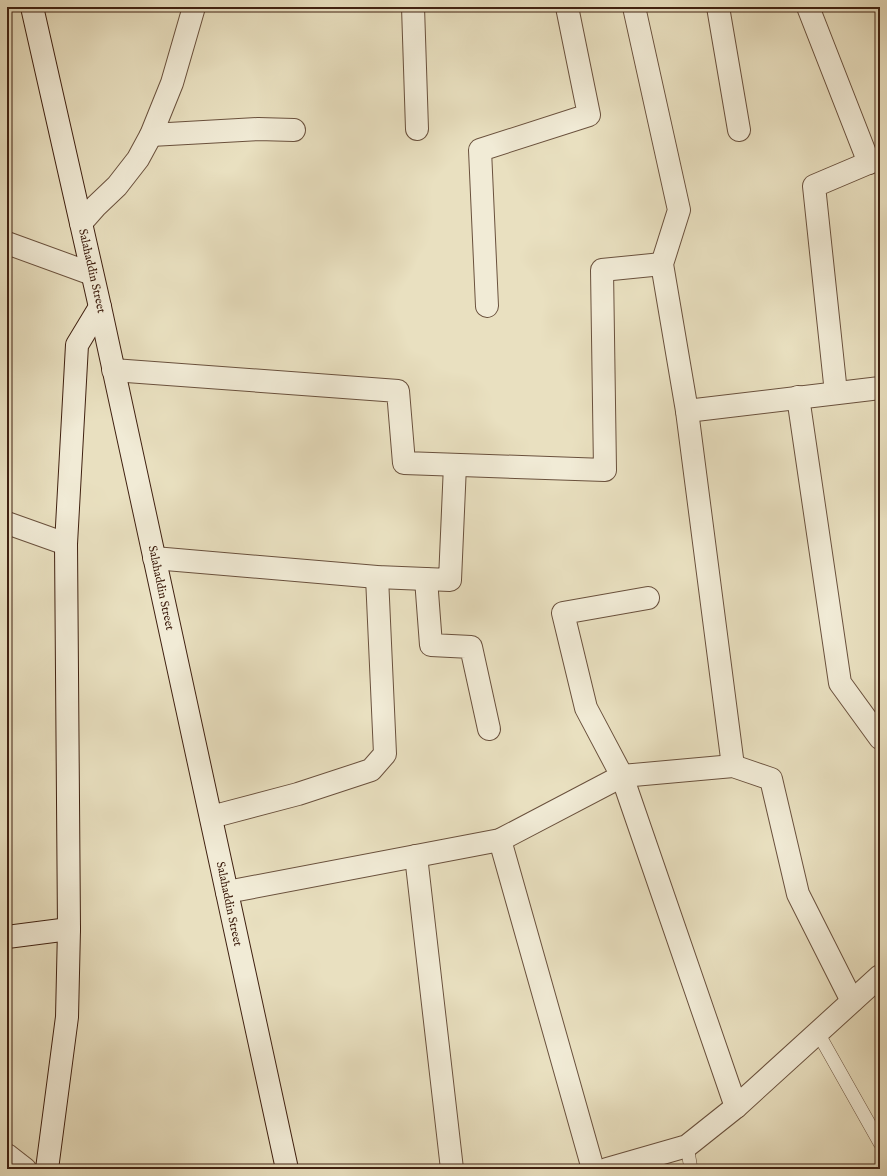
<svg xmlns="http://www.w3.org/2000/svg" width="887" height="1176" font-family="'IM FELL English',serif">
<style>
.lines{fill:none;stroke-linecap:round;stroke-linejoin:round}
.lane-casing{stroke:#6a513d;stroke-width:14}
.street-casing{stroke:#6a513d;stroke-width:24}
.secondary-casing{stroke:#402111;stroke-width:24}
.lane{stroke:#f1ebd6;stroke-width:13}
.street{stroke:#f1ebd6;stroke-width:22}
.secondary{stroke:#f1ebd6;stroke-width:22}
.labels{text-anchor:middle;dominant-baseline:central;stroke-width:3.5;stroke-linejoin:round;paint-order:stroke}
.street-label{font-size:12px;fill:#402111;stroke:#f1ebd6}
</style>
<rect width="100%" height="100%" fill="#e9e0c0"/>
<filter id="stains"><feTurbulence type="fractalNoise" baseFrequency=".005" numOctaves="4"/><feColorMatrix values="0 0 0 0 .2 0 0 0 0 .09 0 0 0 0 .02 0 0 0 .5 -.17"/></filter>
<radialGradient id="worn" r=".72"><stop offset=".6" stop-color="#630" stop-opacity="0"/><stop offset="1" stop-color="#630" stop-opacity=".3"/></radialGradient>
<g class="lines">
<g class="lane-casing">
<g id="lane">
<polyline points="818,1033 880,1143"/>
<polyline points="687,1146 691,1169"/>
</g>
</g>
<g class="street-casing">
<g id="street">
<polyline points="413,7 417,129"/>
<polyline points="634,7 679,210 662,264 687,411 733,766"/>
<polyline points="718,7 739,130"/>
<polyline points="808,7 869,163"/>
<polyline points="151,135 258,129 294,130"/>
<polyline points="81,223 96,206 117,186 138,159 151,135 172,83 194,7"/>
<polyline points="7,243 92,274"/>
<polyline points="487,306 480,150 589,115 567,7"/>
<polyline points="113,370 398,391 404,463 605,470 602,270 662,264"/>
<polyline points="836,393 814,186 880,158"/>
<polyline points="798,397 840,683 880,738"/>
<polyline points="687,411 880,388"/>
<polyline points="7,523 66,544"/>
<polyline points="154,558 377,577 450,580 455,465"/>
<polyline points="426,579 431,645 471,647 489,729"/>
<polyline points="648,598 563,613 586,708 622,776 736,1107"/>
<polyline points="211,817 298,794 371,770 385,754 377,577"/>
<polyline points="500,840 593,1169"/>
<polyline points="416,856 452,1169"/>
<polyline points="227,892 500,840 622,776 733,766 771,779 798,894 852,1001"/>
<polyline points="7,1155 25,1169"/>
<polyline points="607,1169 687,1146 736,1107 880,976"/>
</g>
</g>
<g class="secondary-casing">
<g id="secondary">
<polyline points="32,7 100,307 287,1169"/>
<polyline points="7,937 69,929"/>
<polyline points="47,1169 67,1017 69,929 66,544 77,345 100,307"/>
</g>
</g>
<use href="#lane" class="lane"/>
<use href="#street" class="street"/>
<use href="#secondary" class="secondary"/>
</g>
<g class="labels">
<g class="street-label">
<text transform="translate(92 271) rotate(77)">Salahaddin Street</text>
<text transform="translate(161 588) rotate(78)">Salahaddin Street</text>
<text transform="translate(229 904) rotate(78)">Salahaddin Street</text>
</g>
</g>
<rect width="887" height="1176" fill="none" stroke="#e9e0c0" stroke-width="24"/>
<rect x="8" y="8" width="871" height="1160" fill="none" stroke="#402111" stroke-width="2"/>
<rect x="12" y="12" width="863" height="1152" fill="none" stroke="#402111"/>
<rect width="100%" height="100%" filter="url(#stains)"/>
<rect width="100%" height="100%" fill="url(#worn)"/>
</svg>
